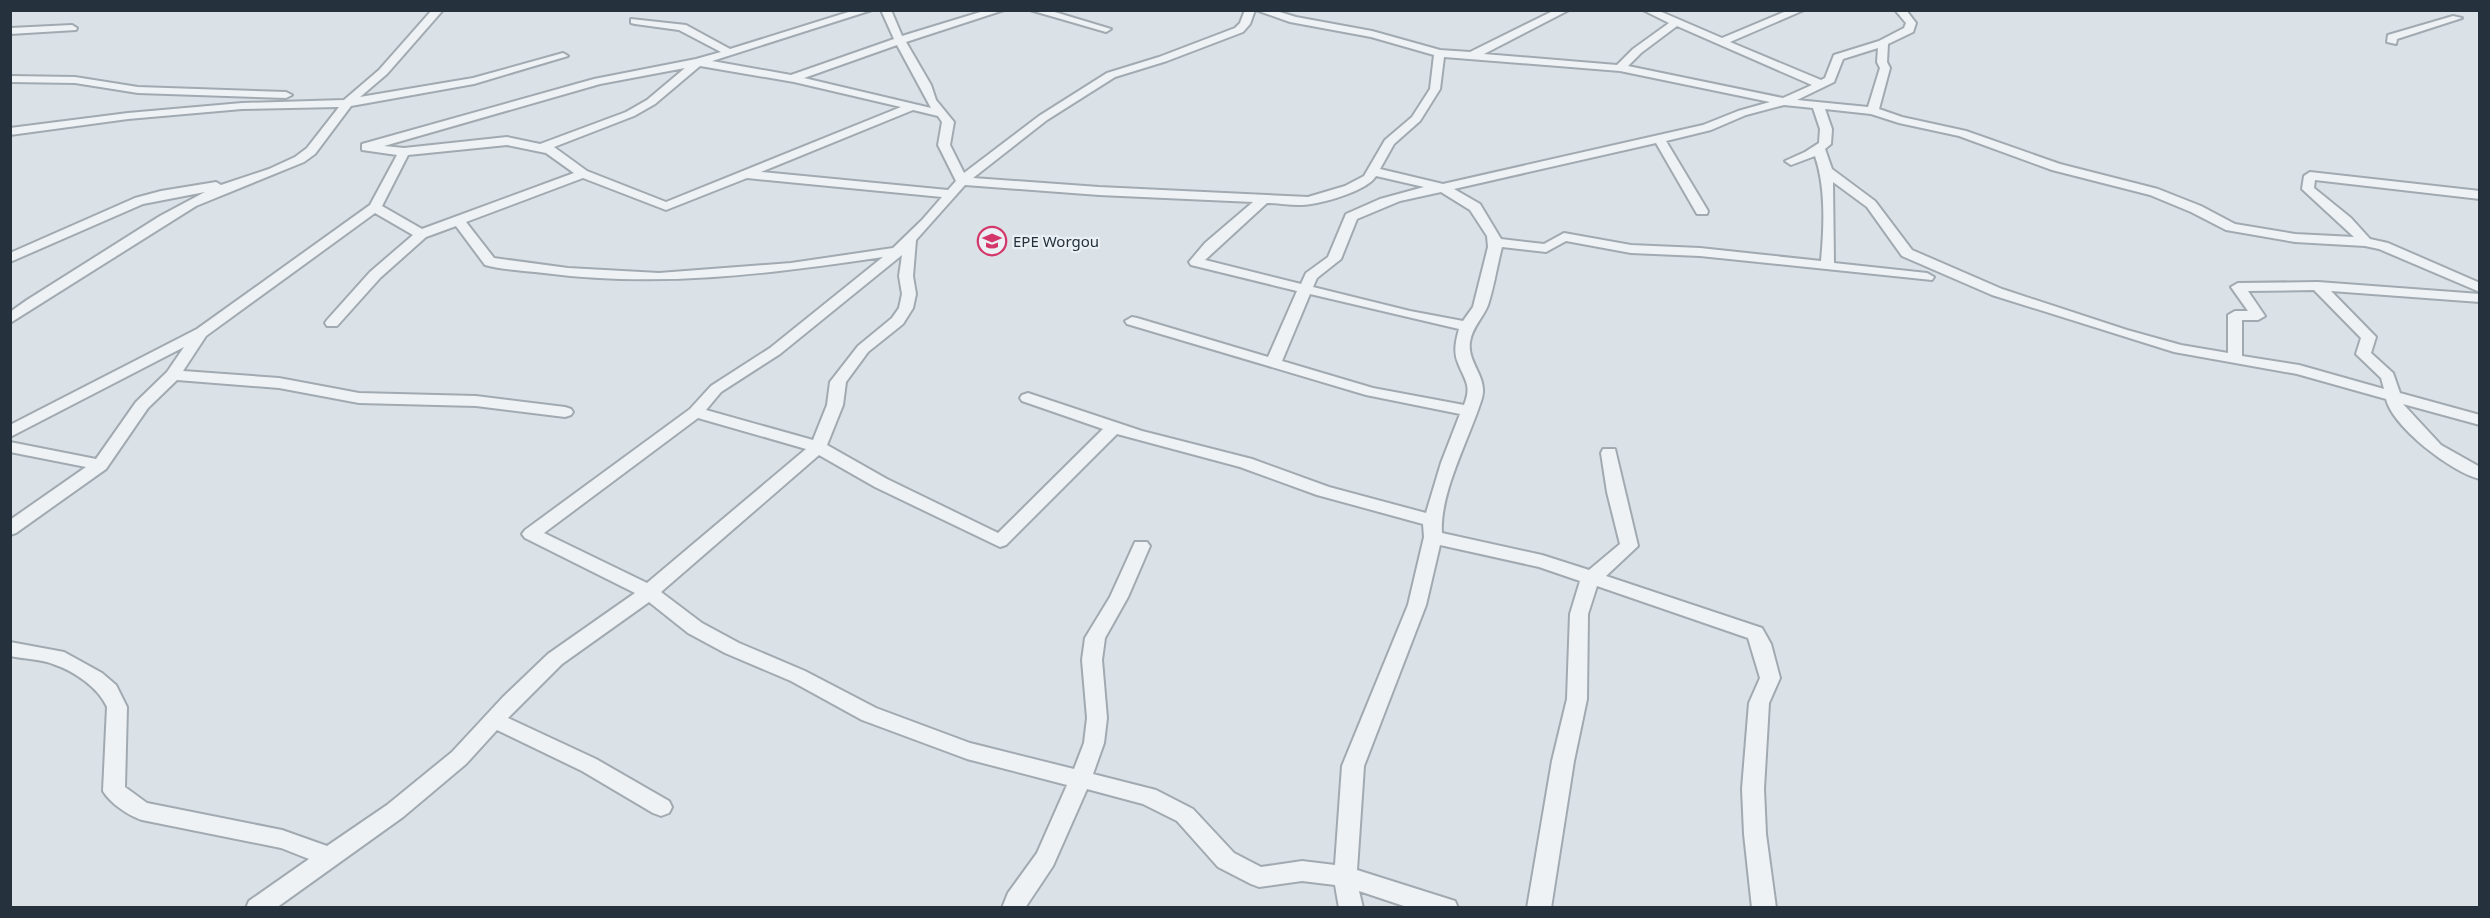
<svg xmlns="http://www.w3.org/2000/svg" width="2490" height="918" font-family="'Noto Sans',sans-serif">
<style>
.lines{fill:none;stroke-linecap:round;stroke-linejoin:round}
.minor-casing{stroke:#a1aab1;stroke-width:4}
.minor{fill:#eef2f5;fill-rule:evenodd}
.labels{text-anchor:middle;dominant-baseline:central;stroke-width:4.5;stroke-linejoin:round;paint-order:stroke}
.poi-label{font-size:15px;fill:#25323d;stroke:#eaf0f4;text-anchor:start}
</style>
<rect width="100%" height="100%" fill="#dbe2e7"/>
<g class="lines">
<g class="minor-casing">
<g id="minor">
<polygon points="432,10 443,10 387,74 360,97 473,78 563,53 568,56 474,84 351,106 315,154 304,162 196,206 10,323 10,312 27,300 160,216 205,192 143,204 10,262 10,253 135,198 161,191 216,182 221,185 269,169 295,157 307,148 339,107 242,109 128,119 10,135 10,128 128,113 242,103 344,100 379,70"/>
<path d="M855,10H872L712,61L791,75L894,39L881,10H891L902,36L987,10H1004L906,42L931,85L936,100L954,122L950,145L964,173L1039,116L1107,73L1159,57L1235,28L1240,23L1245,10H1255L1250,24L1243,32L1167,61L1115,77L1047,120L973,178L1099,187L1308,197L1345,186L1364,176L1385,140L1412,117L1430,89L1434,55L1371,37L1290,22L1256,10H1273L1296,17L1372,31L1440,50L1470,52L1555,10H1569L1484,54L1617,65L1633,49L1669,23L1643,10H1657L1722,38L1789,10H1804L1730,42L1821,80L1825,78L1834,55L1879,41L1904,28L1906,23L1895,10H1906L1916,23L1913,32L1888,44L1887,62L1890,68L1879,109L1902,117L1966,131L2060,164L2158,189L2201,206L2235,224L2295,234L2354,237L2302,189L2304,176L2310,172L2480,191V199L2315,180L2314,188L2351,218L2370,239L2388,243L2480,283V292L2379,249L2365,246L2295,242L2226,230L2191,212L2150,195L2052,170L1959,136L1899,123L1871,114L1825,109L1832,129L1831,144L1825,149L1832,169L1875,201L1912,250L2002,289L2127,330L2181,345L2228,353V315L2235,311H2248L2231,287L2238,283L2318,282L2480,294V302L2331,291L2376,337L2371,353L2393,373L2400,393L2480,415V425L2403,404L2441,445L2480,467V479C2451,472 2393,427 2386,399L2297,374L2174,352L1992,295L1902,256L1867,207L1833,182L1834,263L1927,273L1934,277L1932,280L1700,256L1631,253L1566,241L1546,252L1502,247C1497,266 1494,287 1488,305C1483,318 1472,327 1470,342C1467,363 1488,377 1482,398C1471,435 1439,493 1442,533L1542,555L1589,570L1620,544L1607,492L1601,453L1603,449H1615L1638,546L1606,576L1762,628L1771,644L1780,678L1769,703L1764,789L1766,834L1776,908H1752L1744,834L1742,789L1749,703L1760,678L1748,638L1597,586L1588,614L1587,699L1574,761L1551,908H1527L1552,761L1567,699L1570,614L1580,581L1539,567L1440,545L1426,605L1364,766L1357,870L1455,901L1458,908H1410L1359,891L1363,908H1339L1335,885L1302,881L1259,887L1251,884L1218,867L1177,821L1143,804L1087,789L1053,866L1025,908H1002L1008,893L1037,853L1067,785L967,759L862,720L791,681L725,653L688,633L649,602L562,664L508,718L596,759L669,801L672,807L669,813L661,816L653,813L582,771L497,730L466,764L403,817L276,908H246L249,901L309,859L281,848L142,820C129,816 110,803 103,791L107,707C98,687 74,671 53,664C40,659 24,659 10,656V642L64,652L102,673L116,685L127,707L125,787L147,803L282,830L327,846L387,805L452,752L503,697L548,654L635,593L525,538L522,534L525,530L690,409L711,386L770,348L883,257C769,274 660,288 544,273C525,271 504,270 485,265L456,226L426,237L380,278L337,326H327L325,323L327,320L370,272L413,235L375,213L206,336L183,371L279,378L359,393L476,396L565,407L571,409L573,412L571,415L565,417L476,406L359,403L279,388L177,380L148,408L106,469L16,533L10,535V520L86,467L10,452V442L96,459L136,402L167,372L184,347L10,437V425L197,329L370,205L397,155L362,150V144L594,79L696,59L721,52L679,30L635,24L631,23V19L686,25L730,49ZM1677,26L1812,85L1783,98L1628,66L1641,53ZM897,45L931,108L804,78ZM1878,48L1877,62L1880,68L1868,107L1797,100L1834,82L1843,59ZM1444,57L1620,71L1770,102L1738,111L1703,125L1443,184L1380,169L1394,144L1420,121L1440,89ZM700,66L794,82L901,107L666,202L587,171L554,147L634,116L655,104ZM685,68L647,100L626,112L540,144L507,137L404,148L384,146L600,84ZM1784,105L1813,108L1820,129L1819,143L1805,152L1785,161L1791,165L1815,156C1826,188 1824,228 1821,261L1700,248L1631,245L1564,233L1544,244L1501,239L1480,204L1454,189L1656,143L1697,214H1707L1708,211L1666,141L1711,130L1746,115ZM913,110L938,116L942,122L938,145L956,181L948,190L761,172ZM507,145L546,153L574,173L422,229L382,206L408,155ZM1376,176L1424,187L1380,199L1346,214L1328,257L1306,273L1301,284L1205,260L1267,203C1281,203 1297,207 1311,204C1327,202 1368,190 1376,176ZM583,178L666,210L747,178L942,197L922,220L893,248L791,263L659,273L568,268L494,258L466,222ZM965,185L1099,195L1253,202L1205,243L1189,262L1191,265L1297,291L1268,357L1137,318L1132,317L1125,321L1127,324L1366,395L1460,414L1441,463L1426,513L1329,487L1252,459L1142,431L1028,393L1022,395L1020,398L1022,401L1103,429L998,533L887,479L827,445L843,405L846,382L868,352L903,324L913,308L916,294L913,276L916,240ZM1441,192L1470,210L1487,236L1488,247L1473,307L1463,321L1410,311L1313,287L1317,278L1341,259L1357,219L1400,201ZM902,255L899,276L902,294L899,308L892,318L858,346L830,382L827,405L813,440L706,410L721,392L780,354ZM2314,290L2361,338L2356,354L2381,378L2384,389L2299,365L2242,356V320H2258L2265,316L2248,291ZM1310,294L1459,329C1456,340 1453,352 1458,363C1465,381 1472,385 1464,405L1373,388L1282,361ZM698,418L806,449L647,583L544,533ZM1117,434L1240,467L1317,495L1423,524L1424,537L1408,605L1342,766L1335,865L1302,861L1261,867L1234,853L1193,809L1156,790L1093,774L1104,743L1107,718L1102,660L1105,638L1128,597L1150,546L1147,542H1135L1110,597L1085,638L1082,660L1087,718L1084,743L1074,769L970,743L876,708L805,671L739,643L702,623L661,592L819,455L875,487L1000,547L1006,545Z"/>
<polygon points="1030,10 1048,10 1111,29 1106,32"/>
<polygon points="2453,16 2462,18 2397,39 2396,44 2387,42 2388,35"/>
<polygon points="72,25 77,28 76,30 10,34 10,28"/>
<polygon points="10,76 75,77 138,87 286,92 292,95 286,98 138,93 75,83 10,82"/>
</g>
</g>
<use href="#minor" class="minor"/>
</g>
<defs>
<g id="school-ring" transform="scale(1.5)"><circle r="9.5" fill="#eaf0f4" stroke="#d4386a" stroke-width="1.5"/><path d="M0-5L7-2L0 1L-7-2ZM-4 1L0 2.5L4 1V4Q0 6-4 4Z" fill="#d4386a"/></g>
</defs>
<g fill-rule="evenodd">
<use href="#school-ring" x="992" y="241"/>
</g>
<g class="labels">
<g class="poi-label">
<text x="1013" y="241">EPE Worgou</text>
</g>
</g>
<rect width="2490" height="918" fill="none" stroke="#25323d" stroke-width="24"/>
</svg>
